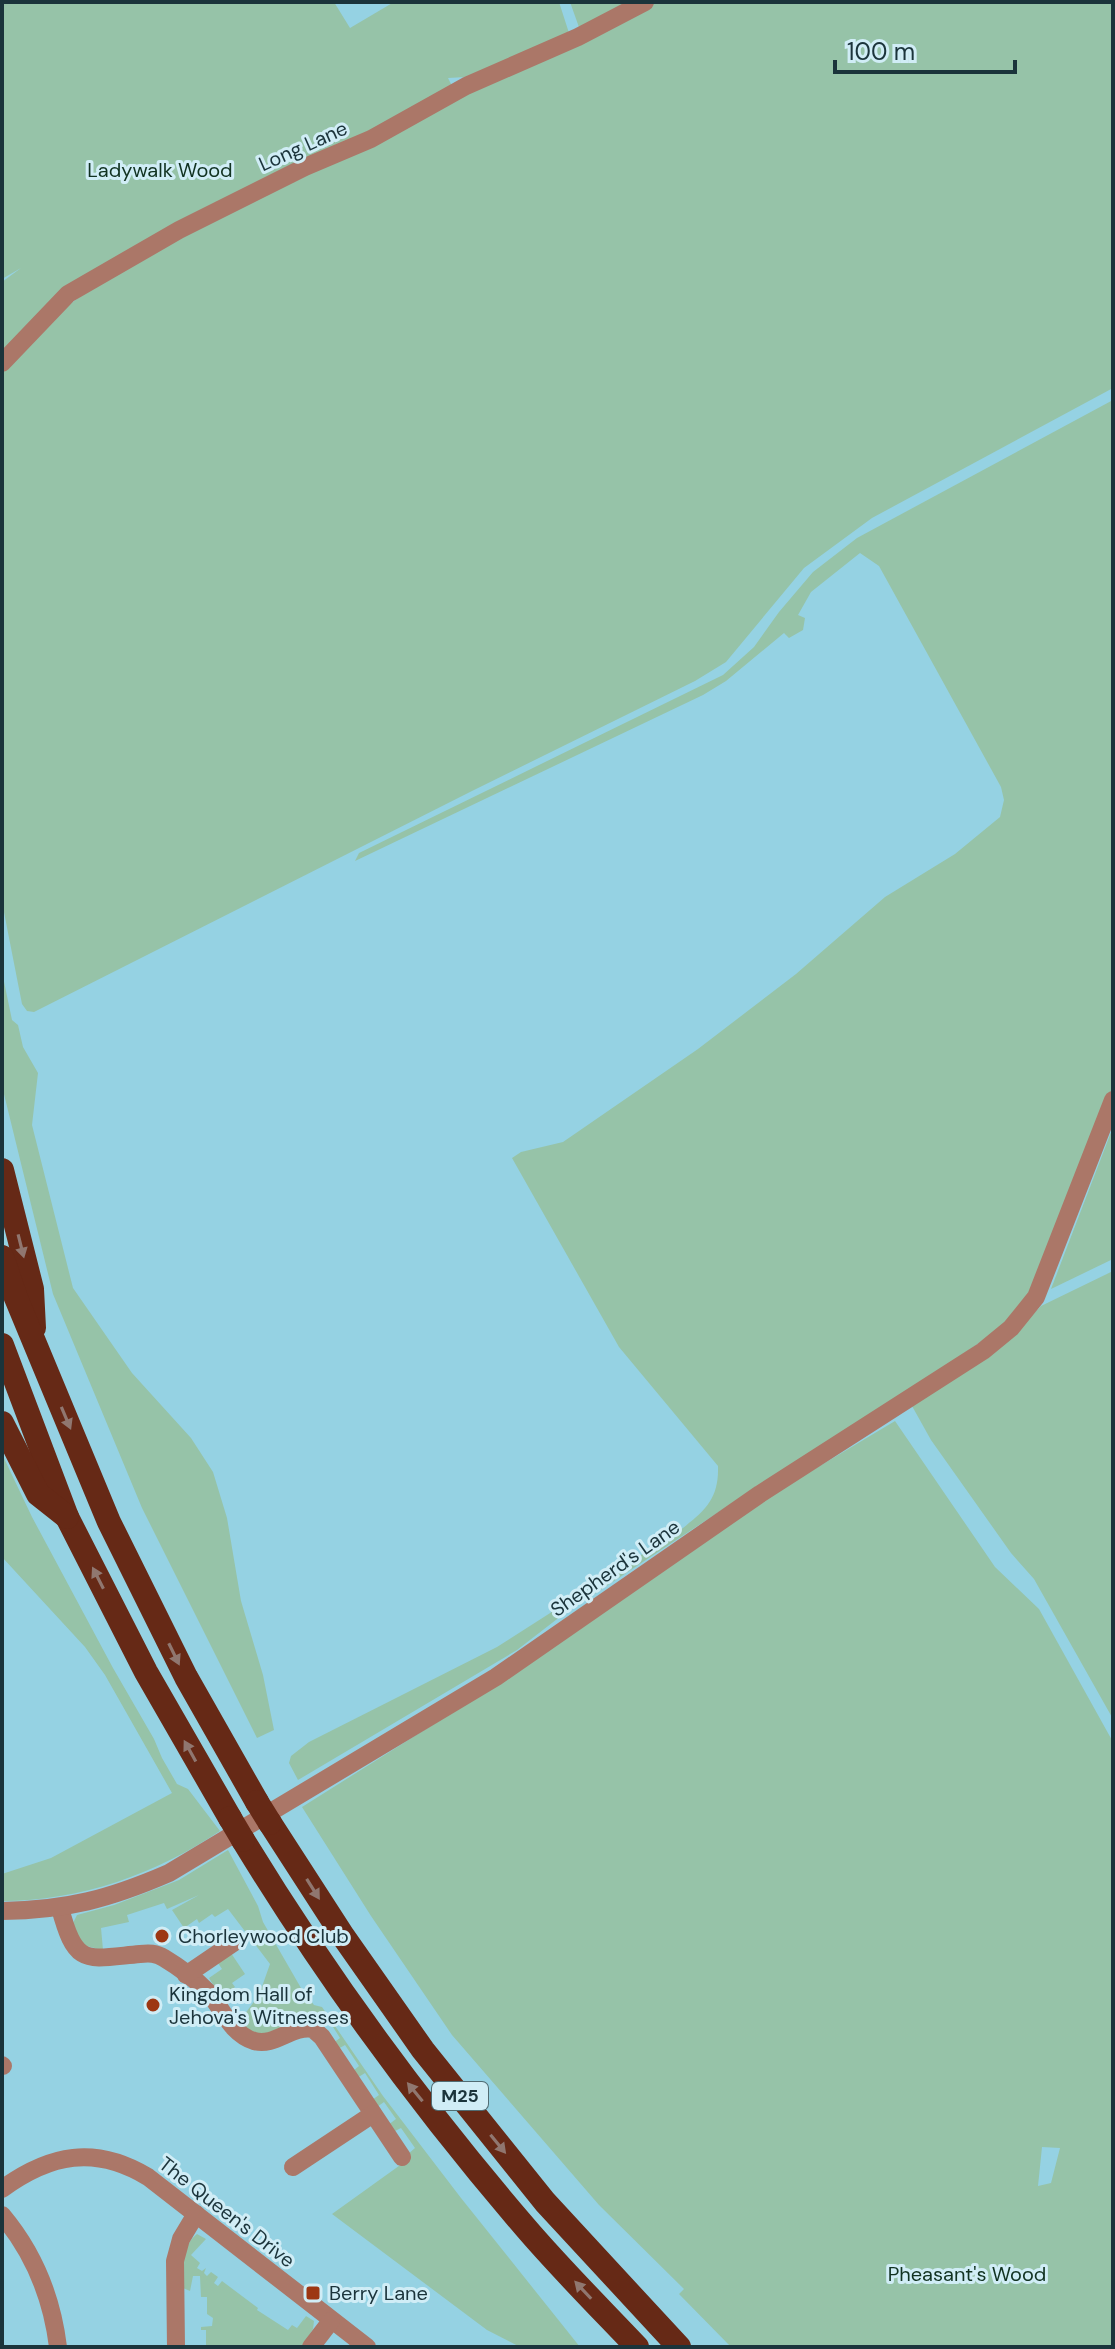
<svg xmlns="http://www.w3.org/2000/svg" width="1115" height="2349" font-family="'DM Sans',sans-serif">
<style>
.green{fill:#96c3a8;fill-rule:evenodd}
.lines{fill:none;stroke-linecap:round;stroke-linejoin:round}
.minor{stroke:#ab7768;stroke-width:18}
.highway{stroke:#662916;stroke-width:24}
.highway-bridge{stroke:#662916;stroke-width:24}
.oneway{fill:#907770}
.poi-dot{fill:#9d3713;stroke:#d0edf6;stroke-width:3}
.labels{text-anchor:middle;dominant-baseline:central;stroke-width:6;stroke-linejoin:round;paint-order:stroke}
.shield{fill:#d0edf6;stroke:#516c73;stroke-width:2}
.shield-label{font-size:18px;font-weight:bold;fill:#1b343b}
.street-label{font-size:20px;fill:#1b343b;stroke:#d0edf6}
.park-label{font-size:20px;fill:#113221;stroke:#d0edf6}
.poi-label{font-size:20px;fill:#1b343b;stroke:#d0edf6;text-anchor:start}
</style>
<rect width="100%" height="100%" fill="#95d2e3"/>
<g class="green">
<polygon points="2,2 334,2 350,28 394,2 559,2 569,33 466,77 448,78 452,86 444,94 158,236 2,355 2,282 21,268 2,279"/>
<polygon points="570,2 636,2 580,30"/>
<polygon points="653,2 1113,2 1113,388 872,518 804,568 726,662 695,681 472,791 34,1012 27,1011 22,1004 2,902 2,371 52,317 95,286 178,237 505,70"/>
<path d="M1113,400V1093L1027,1300L1005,1325L905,1394L749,1492L561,1616L517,1650L298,1780L289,1763L291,1756L309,1742L497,1647L683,1528C706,1510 719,1498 718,1466L619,1347L512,1158L521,1152L563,1142L698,1049L796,974L885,897L955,854L1000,817L1004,800L1001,787L879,566L860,553L811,592L798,615L805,618L803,630L789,638L784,633L726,681L703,695L355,861L359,853L723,675L754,647L779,612L813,572L857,538Z"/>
<polygon points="2,972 12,1020 18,1025 23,1047 38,1073 32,1125 73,1288 132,1373 191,1438 213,1472 227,1518 241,1601 263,1675 274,1730 257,1738 142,1508 53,1294 2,1086"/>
<polygon points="1113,1127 1113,1259 1051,1289"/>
<polygon points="1113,1271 1113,1719 1034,1579 1011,1553 931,1440 912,1406 1019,1329 1041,1306"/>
<path d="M895,1421L995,1567L1039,1609L1113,1742V2347H731L679,2294L684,2289L599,2205L452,2035L371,1916L302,1807L480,1695L763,1500ZM1042,2147L1060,2148L1051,2183L1038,2186Z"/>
<path d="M2,1454L32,1517L113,1668L154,1739L162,1758L177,1784L188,1789L220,1831C156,1874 80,1901 2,1901V1874L51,1858L172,1793L105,1675L85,1647L2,1557Z"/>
<polygon points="228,1850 258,1906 263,1922 301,1988 314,2005 322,2007 383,2096 461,2198 580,2347 520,2347 487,2330 332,2214 410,2158 408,2154 415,2148 401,2128 393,2132 388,2125 396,2119 384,2102 377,2107 372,2100 379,2095 365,2073 357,2078 353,2071 359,2066 345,2045 338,2049 333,2043 340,2038 326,2016 317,2022 299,2020 265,2034 255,2033 238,2023 259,1995 270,1964 228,1909 215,1917 212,1914 199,1923 197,1919 184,1928 172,1910 199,1895 167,1909 164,1903 127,1915 129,1922 101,1928 103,1950 82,1945 73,1923 77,1915 114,1905 179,1880"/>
<polygon points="231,1953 245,1974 232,1983 235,1987 221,1997 209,1978 222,1969 218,1963"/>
<path d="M197,2234L206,2239L191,2255L200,2263L197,2268L202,2271L206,2268L204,2273L207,2276L211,2272L218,2277L214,2283L218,2286L222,2281L258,2308L257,2310L288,2330L292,2325L297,2328L306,2316L314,2321L313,2329L302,2347H206V2330H201V2327L212,2326L213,2318L207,2314V2297H201L200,2276H193L190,2291L183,2288C183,2270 181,2246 197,2234Z"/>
</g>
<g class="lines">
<g class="minor">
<polyline points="2,363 68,294 179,230 305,167 371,139 466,86 578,37 645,2"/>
<path d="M60,1908C76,1967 85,1959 140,1954C149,1953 156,1953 164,1958C179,1967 196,1980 208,1992C223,2009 230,2033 254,2041C275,2047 292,2025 313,2029L322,2037L402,2157"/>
<path d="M2,1911C67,1910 109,1899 169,1873L496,1677L760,1494L983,1351L1011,1328L1036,1297L1113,1100"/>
<polyline points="186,1975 236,1941"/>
<polyline points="2,2065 3,2066"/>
<polyline points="293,2167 373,2114"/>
<path d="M2,2189C50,2154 95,2145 148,2177L367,2347"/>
<path d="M2,2215C33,2252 52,2298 58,2347"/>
<polyline points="176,2347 175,2261 181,2239 196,2214"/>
<polyline points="311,2347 331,2321"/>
</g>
<g class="highway">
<polyline points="2,1170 32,1289 34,1328"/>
<polyline points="2,1257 16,1298 109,1522 186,1677 257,1802"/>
<polyline points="2,1345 67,1517 146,1672 230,1818"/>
<polyline points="2,1423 38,1494 67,1517"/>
<polyline points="270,1823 343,1936 423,2050 545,2202 679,2347"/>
<path d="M243,1840C326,1976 421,2106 525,2227C560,2268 599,2307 637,2347"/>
</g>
<g class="highway-bridge">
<polyline points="257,1802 270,1823"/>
<polyline points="230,1818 243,1840"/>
</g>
</g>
<defs><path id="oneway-solid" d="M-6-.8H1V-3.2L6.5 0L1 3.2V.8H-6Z" transform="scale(2)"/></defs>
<g class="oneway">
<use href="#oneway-solid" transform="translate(21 1246) rotate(76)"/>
<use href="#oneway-solid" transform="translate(66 1418) rotate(67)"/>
<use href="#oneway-solid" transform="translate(98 1578) rotate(-117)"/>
<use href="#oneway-solid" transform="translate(174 1654) rotate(64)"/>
<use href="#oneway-solid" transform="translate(190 1751) rotate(-119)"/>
<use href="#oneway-solid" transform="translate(313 1889) rotate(58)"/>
<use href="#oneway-solid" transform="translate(415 2092) rotate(-129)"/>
<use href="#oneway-solid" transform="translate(498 2144) rotate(51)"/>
<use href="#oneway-solid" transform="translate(583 2290) rotate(-133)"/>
</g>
<g class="poi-dot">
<circle cx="162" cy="1936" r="8"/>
<circle cx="153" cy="2005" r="8"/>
<rect x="305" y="2285" width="16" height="16" rx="4"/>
</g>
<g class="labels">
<rect class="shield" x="432" y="2082" width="56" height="28" rx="6"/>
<g class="shield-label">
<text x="460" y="2096">M25</text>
</g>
<g class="street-label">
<text transform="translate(303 146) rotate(-24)">Long Lane</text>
<text transform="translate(615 1568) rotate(-35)">Shepherd's Lane</text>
<text transform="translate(227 2212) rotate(38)">The Queen's Drive</text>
</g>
<g class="park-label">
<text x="160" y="170">Ladywalk Wood</text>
<text x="967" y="2274">Pheasant's Wood</text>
</g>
<g class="poi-label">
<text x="178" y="1936">Chorleywood Club</text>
<text x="169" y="1994">Kingdom Hall of<tspan x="169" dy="23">Jehova's Witnesses</tspan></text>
<text x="329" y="2293">Berry Lane</text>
</g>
</g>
<rect width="1115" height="2349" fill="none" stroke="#1b343b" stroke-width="8"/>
<path d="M835 60v12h180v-12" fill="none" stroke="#1b343b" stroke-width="4"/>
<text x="847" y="60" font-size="24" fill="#1b343b" stroke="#d0edf6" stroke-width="6" paint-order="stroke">100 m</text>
</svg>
